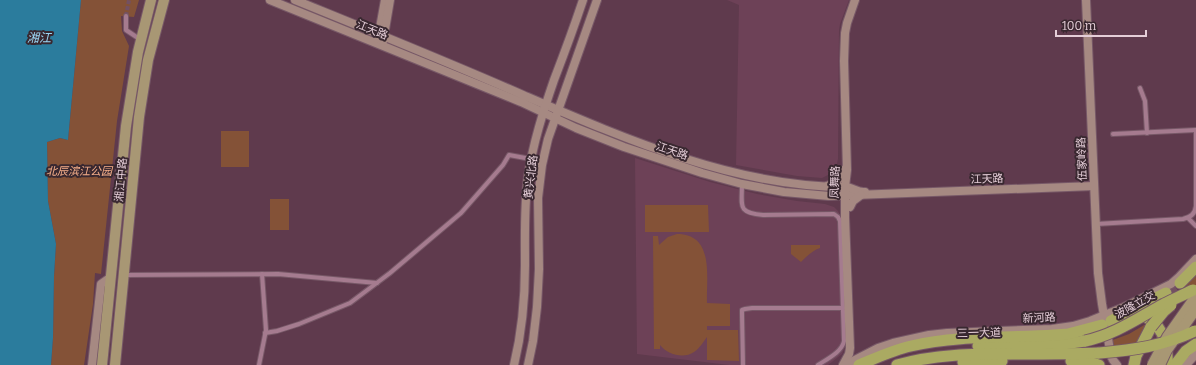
<svg xmlns="http://www.w3.org/2000/svg" width="1196" height="365" font-family="Bitter,'Noto Sans SC',serif">
<style>
.built{fill:#6d4157}
.green{fill:#845237}
.water{fill:#2b7c9d}
.lines{fill:none;stroke-linecap:round;stroke-linejoin:round}
.street-tunnel{stroke:#735062;stroke-width:4;stroke-dasharray:4 2;stroke-linecap:butt}
.highway-tunnel{stroke:#735062;stroke-width:11;stroke-dasharray:11 5.5;stroke-linecap:butt}
.street-casing{stroke:#775867;stroke-width:6}
.secondary-casing{stroke:#775867;stroke-width:10}
.primary-casing{stroke:#775867;stroke-width:12}
.highway-casing{stroke:#775867;stroke-width:13}
.street{stroke:#a57b8f;stroke-width:4}
.secondary{stroke:#a68982;stroke-width:8}
.primary{stroke:#a89774;stroke-width:10}
.highway{stroke:#aaaa62;stroke-width:11}
.primary-bridge-casing{stroke:#775867;stroke-width:12;stroke-linecap:butt}
.highway-bridge-casing{stroke:#775867;stroke-width:13;stroke-linecap:butt}
.primary-bridge{stroke:#a89774;stroke-width:10}
.highway-bridge{stroke:#aaaa62;stroke-width:11}
.labels{text-anchor:middle;dominant-baseline:central;stroke-width:4;stroke-linejoin:round;paint-order:stroke}
.street-label{font-size:11px;fill:#e5ced8;stroke:#392830}
.park-label{font-size:11px;font-style:italic;fill:#f6af8a;stroke:#392830}
.water-label{font-size:12px;font-style:italic;fill:#9bd7f4;stroke:#392830}
</style>
<rect width="100%" height="100%" fill="#5f3a4d"/>
<g class="built">
<polygon points="727,0 849,0 840,24 839,30 838,159 836,168 830,174 822,178 797,176 736,165 739,5"/>
<polygon points="635,158 710,182 757,194 797,201 825,204 834,207 838,211 841,217 846,345 842,354 828,365 729,365 637,354"/>
</g>
<g class="green">
<polygon points="81,0 139,0 134,17 121,16 122,31 129,46 117,121 101,274 95,273 93,304 84,365 51,365 53,338 54,276 56,244 48,201 47,142 60,138 68,140"/>
<rect x="221" y="131" width="28" height="36"/>
<rect x="270" y="199" width="19" height="31"/>
<polygon points="645,205 708,205 709,232 645,232"/>
<path d="M677,234C715,234 706,278 707,303L730,304V326H707V330H738L739,361L707,360V337C703,342 700,348 694,352C684,359 668,355 660,345V349H654L653,236H658L659,245L668,237Z"/>
<path d="M791,245H820V248C813,250 807,256 801,262L791,254Z"/>
<polygon points="1196,270 1196,286 1184,291 1181,287"/>
<polygon points="1151,321 1137,348 1112,350 1110,341 1129,334"/>
</g>
<polygon class="water" points="0,0 81,0 68,140 60,138 47,142 48,201 56,244 54,276 53,338 51,365 0,365"/>
<g class="lines">
<polyline class="street-tunnel" points="126,16 129,0"/>
<polyline class="highway-tunnel" points="1166,293 1180,283"/>
<g class="street-casing">
<g id="street">
<polyline points="126,16 126,30 141,40"/>
<polyline points="1140,88 1145,101 1147,133"/>
<polyline points="1113,134 1196,130"/>
<path d="M742,184C742,206 737,213 763,215L834,214L838,217L840,221L844,341C842,352 827,359 818,365"/>
<polyline points="1188,218 1196,226"/>
<path d="M1096,224L1183,219C1191,217 1195,214 1196,206V130"/>
<polyline points="125,275 278,274 377,283"/>
<polyline points="265,333 277,331 299,324 350,303 390,273 461,213 503,165 509,155 531,159"/>
<polyline points="259,365 266,330 262,274"/>
<polyline points="743,365 742,314 742,310 745,309 752,308 843,308"/>
</g>
</g>
<g class="secondary-casing">
<g id="secondary">
<polyline points="270,0 521,102 576,128 624,147 702,173 742,184 784,192 829,196 1094,186"/>
<path d="M295,0C371,31 448,62 523,95C623,138 735,187 845,187C853,187 857,193 865,192"/>
<polyline points="1086,0 1098,273 1102,304 1111,356 1113,360 1117,365"/>
<polyline points="378,39 385,0"/>
<polyline points="383,41 390,0"/>
<path d="M827,186C836,183 842,178 845,169"/>
<polyline points="850,207 853,201 861,195"/>
<polyline points="92,365 101,284 111,277"/>
<path d="M514,365C522,332 525,299 525,265C525,236 524,206 528,177C533,143 543,112 554,80C564,54 574,27 583,0"/>
<polyline points="528,365 533,341 537,307 539,269 538,198 542,165 548,139 597,0"/>
<polyline points="843,365 849,354 850,348 845,217 845,187 847,170 844,61 845,33 847,23 855,0"/>
<polyline points="845,365 878,348 893,343 929,335 947,333 1052,329 1073,326 1090,321 1122,308 1171,284 1179,277 1196,259"/>
<polyline points="1186,365 1196,354"/>
</g>
</g>
<g class="primary-casing">
<g id="primary">
<polyline points="102,365 126,126 138,52 151,0"/>
<polyline points="115,365 139,117 148,60 164,0"/>
</g>
</g>
<g class="highway-casing">
<g id="highway">
<polyline points="1180,283 1196,267"/>
<path d="M1122,315C1155,309 1169,335 1167,365"/>
<polyline points="1111,321 1166,293"/>
<path d="M978,346C1013,345 1049,347 1085,341"/>
<polyline points="1071,361 1084,361 1099,365"/>
<polyline points="963,362 1002,361"/>
<path d="M859,365C876,358 893,350 911,346C958,335 1007,338 1054,335L1068,334L1102,325"/>
<path d="M897,365C935,354 974,354 1013,354C1042,354 1070,354 1099,353"/>
<polyline points="1134,365 1136,356 1151,327"/>
<polyline points="1175,365 1186,351 1196,344"/>
</g>
</g>
<use href="#street" class="street"/>
<use href="#secondary" class="secondary"/>
<use href="#primary" class="primary"/>
<use href="#highway" class="highway"/>
<g class="primary-bridge-casing">
<g id="primary-bridge">
<polyline points="1152,365 1167,337 1196,296"/>
<polyline points="1160,365 1167,350 1196,309"/>
</g>
</g>
<g class="highway-bridge-casing">
<g id="highway-bridge">
<polyline points="1151,327 1164,311 1171,305"/>
<path d="M1085,341C1114,335 1138,318 1164,304C1174,299 1183,295 1193,290"/>
<path d="M1099,353C1134,350 1163,346 1195,331"/>
</g>
</g>
<use href="#primary-bridge" class="primary-bridge"/>
<use href="#highway-bridge" class="highway-bridge"/>
</g>
<g class="labels">
<g class="street-label">
<text transform="translate(372 30) rotate(22)">江天路</text>
<text transform="translate(672 151) rotate(19)">江天路</text>
<text transform="translate(1082 159) rotate(-92)">伍家岭路</text>
<text transform="translate(531 177) rotate(-83)">黄兴北路</text>
<text transform="translate(987 179) rotate(-2)">江天路</text>
<text transform="translate(121 180) rotate(-85)">湘江中路</text>
<text transform="translate(835 182) rotate(-88)">凤舞路</text>
<text transform="translate(1135 305) rotate(-29)">波隆立交</text>
<text transform="translate(1039 318) rotate(-3)">新河路</text>
<text transform="translate(979 333) rotate(-1)">三一大道</text>
</g>
<g class="park-label">
<text x="79" y="171">北辰滨江公园</text>
</g>
<g class="water-label">
<text x="39" y="38">湘江</text>
</g>
</g>
<path d="M1056 30v6h90v-6" fill="none" stroke="#e5ced8" stroke-width="2"/>
<text x="1062" y="30" font-size="12" fill="#e5ced8" stroke="#392830" stroke-width="3" paint-order="stroke">100 m</text>
</svg>
